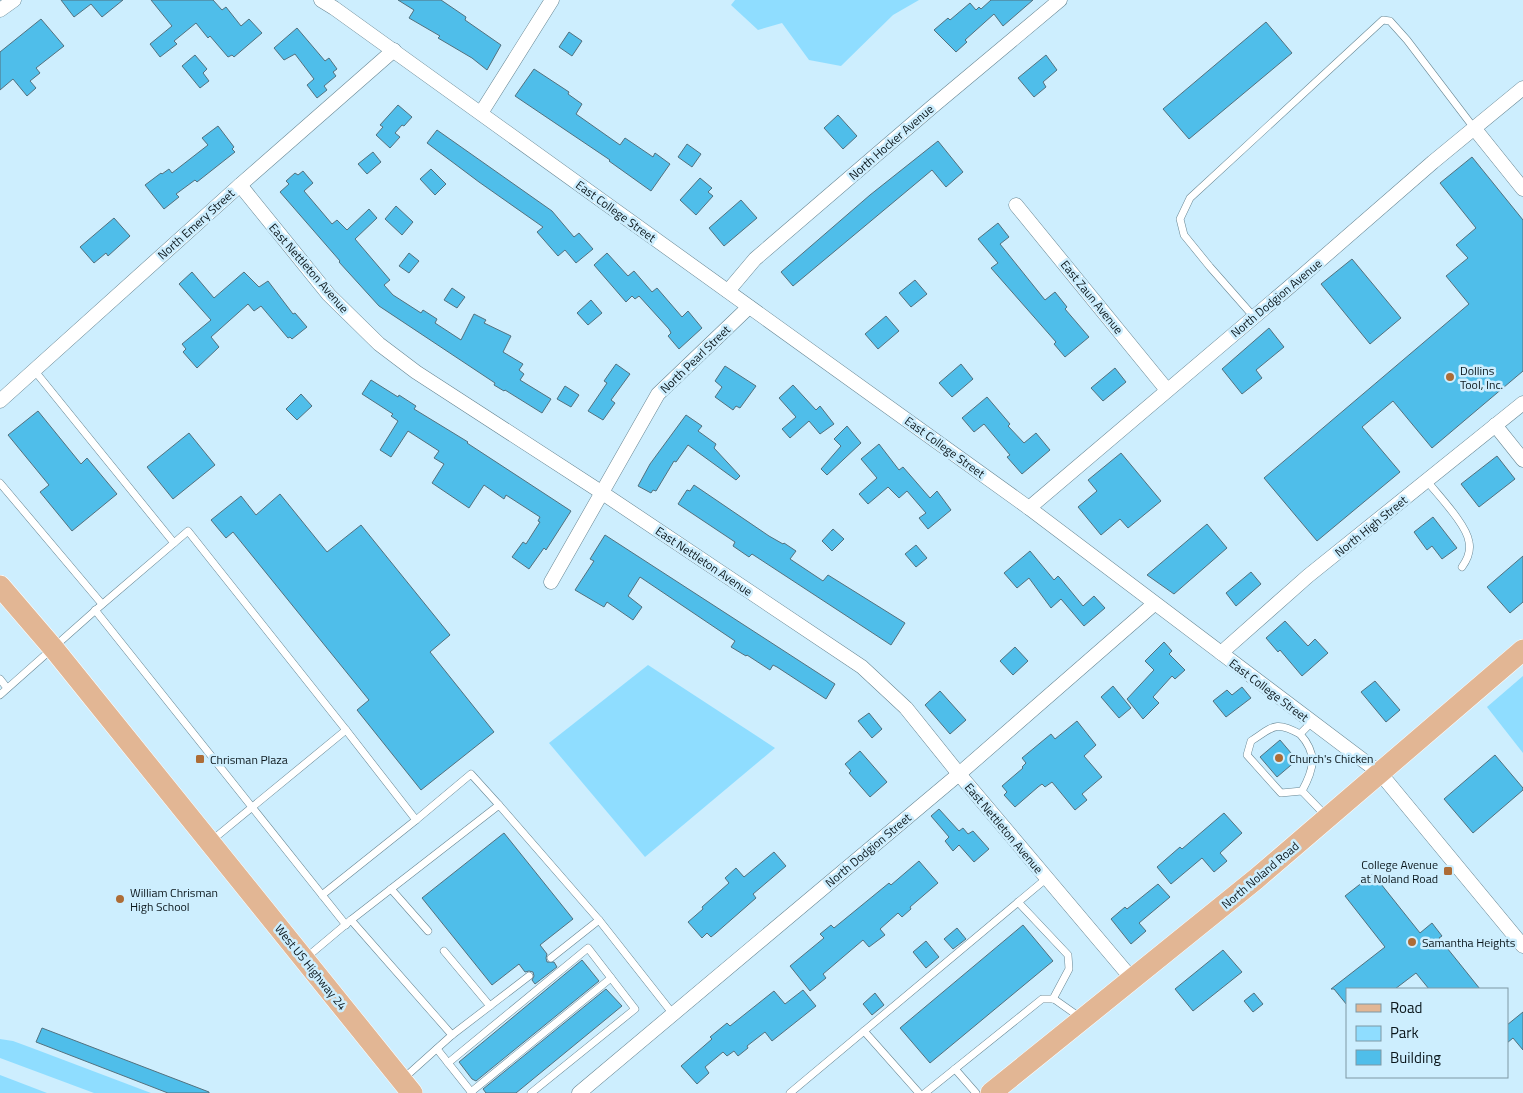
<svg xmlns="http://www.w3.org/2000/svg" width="1523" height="1093" font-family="'Titillium Web',sans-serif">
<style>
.green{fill:#8fddff}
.building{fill:#4fbeea;stroke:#53717e}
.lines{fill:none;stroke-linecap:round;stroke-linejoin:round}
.service-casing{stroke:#678693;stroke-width:8}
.minor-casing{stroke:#678693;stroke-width:15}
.primary-casing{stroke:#fff;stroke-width:22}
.service{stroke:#fff;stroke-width:7}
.minor{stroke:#fff;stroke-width:14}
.primary{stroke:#e2b694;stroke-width:21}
.poi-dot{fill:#ad6c36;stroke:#cdeefe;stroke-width:2}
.labels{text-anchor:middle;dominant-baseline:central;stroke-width:5;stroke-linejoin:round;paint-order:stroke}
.street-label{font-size:12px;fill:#0b171c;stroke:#cdeefe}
.poi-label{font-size:12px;fill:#0b171c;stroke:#cdeefe;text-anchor:start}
</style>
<rect width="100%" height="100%" fill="#cdeefe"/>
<g class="green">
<polygon points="735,0 919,0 893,15 841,66 809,60 782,23 758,30 731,5"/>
<polygon points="648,665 775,748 645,857 549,743"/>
<polygon points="1523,676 1523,753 1487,707"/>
<polygon points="0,1039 13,1041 32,1048 151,1093 94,1093 0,1058"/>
<polygon points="0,1075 47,1093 0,1093"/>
</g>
<g class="building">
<polygon points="61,0 123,0 102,17 91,4 74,17"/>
<polygon points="151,0 213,0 222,10 226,7 241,26 249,19 262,33 234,57 232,55 228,57 210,36 208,38 196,23 174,41 177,44 160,57 150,44 172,26"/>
<polygon points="398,0 441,0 466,17 465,20 501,45 487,70 472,58 438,38 440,36 409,18 414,10"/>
<polygon points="991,0 1033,0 1003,26 994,14 965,40 967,42 956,52 934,30 948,18 950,20 970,3 976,10 979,7 981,9"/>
<polygon points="41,19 64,46 36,68 40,73 30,81 36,88 27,96 13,79 0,90 0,52"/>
<polygon points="1266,22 1292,53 1189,139 1163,109"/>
<polygon points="297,28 325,61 329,58 337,69 333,72 336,76 324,86 327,90 317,98 307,85 314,79 295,54 284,60 274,48"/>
<polygon points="569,32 582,41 572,56 559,47"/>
<polygon points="195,55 207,69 203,73 209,81 200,88 182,66"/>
<polygon points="1046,55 1057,70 1043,82 1046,87 1034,97 1018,78"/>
<polygon points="534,69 569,92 568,94 582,104 576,114 620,145 625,138 653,157 655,153 670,164 651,191 609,161 610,160 515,96"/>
<polygon points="398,105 412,117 404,126 402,125 395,133 400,137 390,148 376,135 383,127 380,125"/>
<polygon points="838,115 857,136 843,149 824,128"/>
<polygon points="218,126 234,147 232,149 235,152 197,182 195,180 176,194 179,197 164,209 145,185 161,173 162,174 169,169 172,173 208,145 202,138"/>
<polygon points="437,130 552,211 574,237 579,233 593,249 576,263 565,250 558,256 537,232 543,227 479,182 427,143"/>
<polygon points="938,141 963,172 946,187 932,170 793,286 781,272 870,195"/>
<polygon points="687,144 701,154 692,167 678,157"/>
<polygon points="373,152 381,162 367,174 358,164"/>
<polygon points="1472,157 1523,220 1523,371 1432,448 1393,401 1362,427 1400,472 1317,541 1264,478 1469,304 1446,276 1468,258 1456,245 1476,228 1440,183"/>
<polygon points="431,169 446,184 435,195 420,179"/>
<polygon points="303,171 313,183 304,191 332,224 337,220 347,230 369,209 377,218 355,239 390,280 384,285 393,295 421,313 423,310 437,319 435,323 461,340 474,314 486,320 484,323 511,336 503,352 523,364 519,370 524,374 520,380 551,399 542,413 505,390 504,391 494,385 495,383 379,306 339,262 340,261 280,192 289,184 286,181 295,173 298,175"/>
<polygon points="700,178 712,188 708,192 713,196 696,215 680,200"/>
<polygon points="741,200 757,218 724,246 709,228"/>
<polygon points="396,206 413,222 402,235 385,219"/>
<polygon points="114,218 130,236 108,256 106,253 94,263 80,247"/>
<polygon points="998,223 1009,237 1000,244 1045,300 1055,292 1067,307 1065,309 1089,337 1065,357 1054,344 1056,342 991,268 998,263 978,239"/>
<polygon points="409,253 419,261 409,273 399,266"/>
<polygon points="607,253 628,276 634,271 652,292 657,288 682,317 688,311 702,328 679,349 668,336 671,333 669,329 639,296 635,299 632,296 626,302 594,265"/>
<polygon points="1352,259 1401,318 1370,344 1321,284"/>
<polygon points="192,272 214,298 244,272 259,287 268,281 293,314 295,313 307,327 292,339 290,337 288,338 261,306 254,311 248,304 211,337 219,347 197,368 183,352 186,349 182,344 211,320 179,284"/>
<polygon points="915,280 927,294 911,307 899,293"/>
<polygon points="452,288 465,297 457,308 444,300"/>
<polygon points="591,300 602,313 588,325 577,313"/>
<polygon points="886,316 899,331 878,349 865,334"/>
<polygon points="1269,328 1284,347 1256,370 1262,378 1242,394 1222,369"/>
<polygon points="616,364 630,374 611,400 615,403 603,420 588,411 607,383 604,381"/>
<polygon points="961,364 973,379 952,397 939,383"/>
<polygon points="725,366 756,386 740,408 736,406 733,410 715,397 722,387 715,381"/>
<polygon points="1115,368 1126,382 1103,401 1091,388"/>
<polygon points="371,380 398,397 399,395 416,406 414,409 468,442 467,443 571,511 546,550 544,548 529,569 512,557 523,542 526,544 540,522 538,521 540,517 506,495 504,499 484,485 469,508 432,483 444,464 434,458 439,451 408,431 391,457 380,450 398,421 391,416 393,414 362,394"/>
<polygon points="793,385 816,410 820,406 834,424 820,434 809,421 790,438 782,429 796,417 779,398"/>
<polygon points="565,386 579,395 571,407 557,399"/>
<polygon points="301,394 312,406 297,420 286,409"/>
<polygon points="987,397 1010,424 1008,426 1024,443 1036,433 1050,450 1022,474 1007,457 1010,455 984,424 974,432 962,418"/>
<polygon points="38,411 81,464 87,458 117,494 72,531 40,492 49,485 8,435"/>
<polygon points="686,415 702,426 698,431 716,444 714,448 740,476 736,480 688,445 676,462 674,461 656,491 653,490 651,493 638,486 650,464"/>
<polygon points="847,426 861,443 827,475 821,469 841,446 834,439"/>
<polygon points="189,433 215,465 173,499 147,467"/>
<polygon points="879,444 899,470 903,467 930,498 937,491 951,510 928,529 919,518 926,513 907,491 899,498 888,487 868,504 859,494 877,478 861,459"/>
<polygon points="1121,453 1161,501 1128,528 1120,519 1101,535 1078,507 1097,491 1088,480"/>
<polygon points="1497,456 1515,479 1479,507 1461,484"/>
<polygon points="694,485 769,536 783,544 784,543 796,551 790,559 823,581 828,575 905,623 891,645 752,554 749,557 733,546 735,542 678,504 687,490 690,491"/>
<polygon points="280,494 327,552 361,525 450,635 430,652 494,732 421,790 357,710 369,700 233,532 226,538 211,520 241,496 256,515"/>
<polygon points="1433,517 1457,548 1442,559 1432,546 1427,550 1414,532"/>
<polygon points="1207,524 1227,548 1174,594 1147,575"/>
<polygon points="833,529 844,539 832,551 822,541"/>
<polygon points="605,535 835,684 826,699 777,667 773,665 770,670 747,655 746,656 731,647 735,641 640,577 628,596 642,607 633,620 607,602 604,607 575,590 594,561 590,559"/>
<polygon points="916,545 927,558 916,567 905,554"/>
<polygon points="1030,551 1054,580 1058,576 1060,578 1083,606 1094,596 1105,608 1084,626 1061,599 1051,608 1029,578 1017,588 1004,573"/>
<polygon points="1523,556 1523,602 1510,613 1487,587"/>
<polygon points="1251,572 1261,584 1236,606 1226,593"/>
<polygon points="1285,621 1308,646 1315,639 1328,653 1302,676 1280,650 1278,652 1266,638"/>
<polygon points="1164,642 1172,651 1169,654 1185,670 1175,679 1172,676 1153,697 1159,703 1143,719 1127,699 1154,670 1145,661"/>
<polygon points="1015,647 1028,661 1013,675 1000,661"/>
<polygon points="1375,681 1400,710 1386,722 1361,692"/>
<polygon points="1113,686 1131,708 1119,718 1101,697"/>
<polygon points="1242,687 1251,698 1226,717 1213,701 1227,690 1232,695"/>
<polygon points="940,691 966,720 950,734 925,705"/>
<polygon points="869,713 882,729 872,738 858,721"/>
<polygon points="1077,721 1096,745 1084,756 1102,777 1082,794 1087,800 1075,810 1052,782 1045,787 1042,784 1038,787 1015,807 1004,795 1007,792 1002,786 1023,768 1022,767 1026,763 1022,758 1051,734 1055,739"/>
<polygon points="1280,740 1297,760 1277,777 1260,757"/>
<polygon points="860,751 887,782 870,797 849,773 851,771 845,764"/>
<polygon points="1495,755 1523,788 1523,790 1473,833 1444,799"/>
<polygon points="939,809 959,831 963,828 968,834 973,831 989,849 974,862 959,845 953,851 945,841 949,837 931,816"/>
<polygon points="1224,813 1242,833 1220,853 1227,861 1214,872 1202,858 1171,884 1157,867 1180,847 1182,849"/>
<polygon points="504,833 573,919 540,945 547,954 546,958 547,962 554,962 557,967 535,984 532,980 534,976 533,972 529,971 525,972 519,964 492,985 422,898"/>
<polygon points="774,852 786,866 753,894 756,898 716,933 711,937 707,933 702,938 688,922 703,909 702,907 729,883 725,878 736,868 744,877"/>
<polygon points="919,861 938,883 910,907 911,909 902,917 898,913 880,929 885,935 869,947 863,940 823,974 826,978 810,991 790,966 824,938 820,934 831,925 834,928 889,883 891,885"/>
<polygon points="1373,874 1420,933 1432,923 1442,936 1439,938 1480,989 1429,989 1416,973 1395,989 1347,989 1347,1005 1334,989 1331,989 1385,947 1345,896"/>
<polygon points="1158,884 1170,897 1139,923 1146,931 1131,944 1111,919 1125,907 1127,909"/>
<polygon points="1023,925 1053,961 930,1063 900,1028"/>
<polygon points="957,928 966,939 953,949 944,939"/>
<polygon points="926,941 939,957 926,968 913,952"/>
<polygon points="1223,950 1242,972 1193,1011 1175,989"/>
<polygon points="582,960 599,981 476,1081 472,1079 459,1062"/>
<polygon points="606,989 622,1006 516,1093 486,1093 483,1089"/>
<polygon points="803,990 816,1006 772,1041 765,1032 747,1046 748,1048 738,1056 734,1051 727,1056 723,1052 705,1067 709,1073 697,1084 681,1066 712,1039 710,1037 727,1023 730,1026 774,991 785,1004"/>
<polygon points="875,993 884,1005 872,1015 863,1004"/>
<polygon points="1254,993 1263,1004 1253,1012 1244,1001"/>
<polygon points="1523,1012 1523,1050 1513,1038 1507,1043 1507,1025"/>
<polygon points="42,1028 209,1092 209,1093 168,1093 36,1042"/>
</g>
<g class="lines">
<g class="service-casing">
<g id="service">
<polyline points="1254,317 1210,267 1184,235 1180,219 1190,198 1383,20 1390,21 1407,40 1474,128"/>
<polyline points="34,370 174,543"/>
<path d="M1427,481C1438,495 1467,525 1469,542C1471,551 1467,560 1462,567"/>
<polyline points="0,483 102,604"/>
<polyline points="95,610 346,925"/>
<polyline points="0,679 7,688"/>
<polyline points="0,695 98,608 188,531 346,730 211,841"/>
<path d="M1312,722L1300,734C1318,754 1314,769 1302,791L1326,816"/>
<polyline points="346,730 416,820 471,774 499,805"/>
<path d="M1300,734C1275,720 1273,727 1251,741L1247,755L1281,793L1302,791"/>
<polyline points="391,889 428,931"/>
<polyline points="322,895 416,820"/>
<polyline points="1018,902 1068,955 1069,969 1053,999"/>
<polyline points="351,920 452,1035"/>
<polyline points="444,951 490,1006"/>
<polyline points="307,957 351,920 499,805 599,920 673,1014"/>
<polyline points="551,958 599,920"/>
<polyline points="864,1031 919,1093"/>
<polyline points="437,1049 472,1093"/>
<polyline points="448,1063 588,948 635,1009 531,1093"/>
<polyline points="955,1069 976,1093"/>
<polyline points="403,1079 452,1035 529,976"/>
<polyline points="471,1092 611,978"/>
<polyline points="790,1093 1047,878"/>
<polyline points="925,1093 1042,999 1054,999 1081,1018"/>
</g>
</g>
<g class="minor-casing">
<g id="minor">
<polyline points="321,0 334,8 1029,508 1380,773 1523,946"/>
<polyline points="0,10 14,0"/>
<polyline points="481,113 552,0"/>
<polyline points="1474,128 1523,189"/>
<polyline points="240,185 329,295 379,344 416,372 601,492 862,667 906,708 959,774 1132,979"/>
<polyline points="1016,205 1167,390"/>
<polyline points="728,291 755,259 932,107 1060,0"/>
<polyline points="0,401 240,185 394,50"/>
<polyline points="1495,425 1523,460"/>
<polyline points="1029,508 1287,289 1433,162 1523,88"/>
<polyline points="551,582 658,394 749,307"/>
<polyline points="1221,653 1308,576 1523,403"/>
<polyline points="579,1093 959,774 1154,604"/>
</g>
</g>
<g class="primary-casing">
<g id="primary">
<polyline points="0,586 54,649 412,1093"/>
<polyline points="991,1093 1256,879 1523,650"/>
</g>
</g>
<use href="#service" class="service"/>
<use href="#minor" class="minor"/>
<use href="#primary" class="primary"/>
</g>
<g class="poi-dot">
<circle cx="1450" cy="377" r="5"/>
<circle cx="1279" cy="758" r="5"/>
<rect x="195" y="754" width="10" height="10" rx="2.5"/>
<rect x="1443" y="866" width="10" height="10" rx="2.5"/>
<circle cx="120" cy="899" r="5"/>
<circle cx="1412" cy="942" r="5"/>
</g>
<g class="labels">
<g class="street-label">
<text transform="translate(891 142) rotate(-41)">North Hocker Avenue</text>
<text transform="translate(616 211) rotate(36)">East College Street</text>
<text transform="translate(196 224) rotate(-42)">North Emery Street</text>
<text transform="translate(309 268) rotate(49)">East Nettleton Avenue</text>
<text transform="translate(1092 297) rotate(51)">East Zaun Avenue</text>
<text transform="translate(1276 298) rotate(-40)">North Dodgion Avenue</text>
<text transform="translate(695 359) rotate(-44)">North Pearl Street</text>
<text transform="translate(945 447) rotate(36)">East College Street</text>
<text transform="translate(1371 526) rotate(-39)">North High Street</text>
<text transform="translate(704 561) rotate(34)">East Nettleton Avenue</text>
<text transform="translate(1269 690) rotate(37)">East College Street</text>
<text transform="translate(1004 828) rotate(50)">East Nettleton Avenue</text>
<text transform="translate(868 850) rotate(-40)">North Dodgion Street</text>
<text transform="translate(1260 875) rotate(-40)">North Noland Road</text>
<text transform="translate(311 967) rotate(51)">West US Highway 24</text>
</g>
<g class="poi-label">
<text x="1460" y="370">Dollins<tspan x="1460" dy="14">Tool, Inc.</tspan></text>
<text x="1289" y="758">Church's Chicken</text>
<text x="210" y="759">Chrisman Plaza</text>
<text x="1438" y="864" text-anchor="end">College Avenue<tspan x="1438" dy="14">at Noland Road</tspan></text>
<text x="130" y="892">William Chrisman<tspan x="130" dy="14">High School</tspan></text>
<text x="1422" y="942">Samantha Heights</text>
</g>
</g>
<rect x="1346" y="988" width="162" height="90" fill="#cdeefe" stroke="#7f98a4"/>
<rect x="1356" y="1004" width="25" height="8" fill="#e2b694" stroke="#7f98a4"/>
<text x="1390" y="1013" font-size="15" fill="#0b171c">Road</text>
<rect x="1356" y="1026" width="25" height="15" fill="#8fddff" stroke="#7f98a4"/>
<text x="1390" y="1038" font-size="15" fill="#0b171c">Park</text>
<rect x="1356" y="1050" width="25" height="15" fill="#4fbeea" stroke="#7f98a4"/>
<text x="1390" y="1063" font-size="15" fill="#0b171c">Building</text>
</svg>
